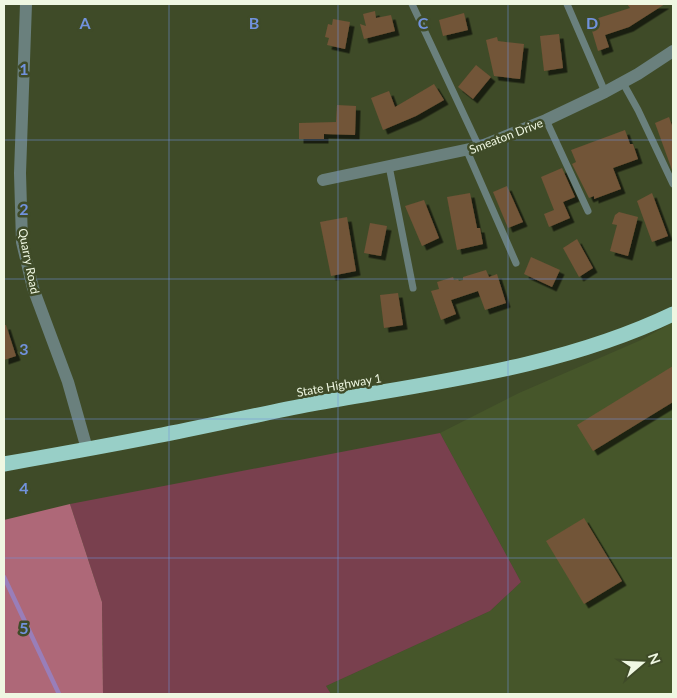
<svg xmlns="http://www.w3.org/2000/svg" width="677" height="698" font-family="Lato,sans-serif">
<style>
.built{fill:#46562a}
.green{fill:#79404e}
.forest{fill:#ae6878}
.lines{fill:none;stroke-linecap:round;stroke-linejoin:round}
.stream{stroke:#997eb9;stroke-width:4.5}
.building{fill:#725437;filter:url(#shadow)}
.lane{stroke:#6a807d;stroke-width:7}
.street{stroke:#6a807d;stroke-width:12}
.highway{stroke:#98cfc7;stroke-width:15}
.grid{fill:none;stroke:#7192dc;stroke-width:1;stroke-opacity:0.55}
.labels{text-anchor:middle;dominant-baseline:central;stroke-width:5;stroke-linejoin:round;paint-order:stroke}
.street-label{font-size:12px;fill:#eff7e2;stroke:#3f4b28}
.grid-label{font-size:16px;text-anchor:middle;font-weight:bold;fill:#7192dc;stroke:#3f4b28;stroke-width:5;stroke-linejoin:round;paint-order:stroke}
</style>
<defs>
<filter id="shadow"><feDropShadow dx="4.5" dy="4.5" stdDeviation="0" flood-color="#0009"/></filter>
</defs>
<rect width="100%" height="100%" fill="#3f4b28"/>
<polygon class="built" points="673,322 673,694 331,694 326,686 490,611 521,582 440,433 519,393 641,340"/>
<polygon class="green" points="440,433 521,582 490,611 326,686 331,694 103,694 102,602 70,504"/>
<polygon class="forest" points="70,504 102,602 103,694 4,694 4,520"/>
<g class="lines">
<polyline class="stream" points="4,577 59,694"/>
</g>
<g class="building">
<polygon points="627,4 665,4 629,27 605,35 609,47 598,51 589,21 630,8"/>
<polygon points="375,11 376,18 391,15 395,31 364,39 360,24 366,26 363,14"/>
<polygon points="464,13 468,30 443,36 439,20"/>
<polygon points="333,19 350,22 345,49 327,45 329,38 325,37 328,24 332,25"/>
<polygon points="559,34 563,68 544,71 540,36"/>
<polygon points="497,37 498,41 524,44 520,79 494,76 486,40"/>
<polygon points="476,65 491,77 473,99 458,87"/>
<polygon points="434,84 444,100 416,116 383,130 371,98 389,91 395,107"/>
<polygon points="337,105 356,106 355,135 324,134 324,139 299,139 299,123 336,122"/>
<polygon points="669,117 673,128 672,170 655,123"/>
<polygon points="625,130 630,144 633,144 638,159 613,168 621,189 594,199 594,196 589,198 572,164 576,162 571,150"/>
<polygon points="562,168 575,197 563,202 570,218 549,227 544,214 554,210 541,177"/>
<polygon points="507,186 523,222 508,228 493,192"/>
<polygon points="470,193 477,228 480,228 483,244 457,250 447,197"/>
<polygon points="652,193 668,236 652,242 637,201"/>
<polygon points="424,200 439,238 422,246 405,206"/>
<polygon points="619,212 638,217 628,256 610,251 617,225 612,224 615,215"/>
<polygon points="347,217 356,271 331,276 320,222"/>
<polygon points="370,223 387,226 381,256 364,253"/>
<polygon points="577,239 593,268 579,277 563,248"/>
<polygon points="531,257 560,270 552,287 524,274"/>
<polygon points="486,270 489,277 497,274 506,303 485,310 478,291 451,300 456,314 441,320 431,291 439,289 437,282 453,277 454,280 458,279 459,281 463,280 463,277"/>
<polygon points="398,293 403,325 384,328 380,295"/>
<polygon points="4,325 6,325 16,356 4,360"/>
<polygon points="673,366 673,402 593,451 577,425"/>
<polygon points="584,518 622,581 584,604 546,541"/>
</g>
<g class="lines">
<g class="lane">
<polyline points="412,4 479,147"/>
<polyline points="567,4 605,92"/>
<polyline points="623,83 638,110 673,184"/>
<polyline points="546,120 588,211"/>
<polyline points="467,151 516,263"/>
<polyline points="389,166 413,288"/>
</g>
<g class="street">
<polyline points="26,4 20,173 22,242 33,288 68,382 87,449"/>
<polyline points="323,180 479,147 546,120 605,92 638,74 673,51"/>
</g>
<path class="highway" d="M4,464C55,455 106,446 156,436C208,426 260,414 312,404C434,382 560,368 673,314"/>
</g>
<path class="grid" d="M169,4V694M338,4V694M508,4V694M4,140H673M4,279H673M4,419H673M4,558H673"/>
<g class="labels">
<g class="street-label">
<text transform="translate(506 136) rotate(-21)">Smeaton Drive</text>
<text transform="translate(29 261) rotate(79)">Quarry Road</text>
<text transform="translate(339 385) rotate(-10)">State Highway 1</text>
</g>
</g>
<g class="grid-label">
<text x="85" y="29">A</text>
<text x="254" y="29">B</text>
<text x="423" y="29">C</text>
<text x="592" y="29">D</text>
<text x="24" y="75">1</text>
<text x="24" y="215">2</text>
<text x="24" y="355">3</text>
<text x="24" y="494">4</text>
<text x="24" y="634">5</text>
</g>
<rect width="677" height="698" fill="none" stroke="#eff7e2" stroke-width="10"/>
<g transform="translate(642 663) rotate(71)" stroke="#3f4b28" stroke-width="4" paint-order="stroke">
<path d="M0-4L9 19L0 12L-9 19Z" fill="#eff7e2"/>
<text y="-8" font-size="14" font-weight="bold" text-anchor="middle" fill="#eff7e2">N</text>
</g>
</svg>
